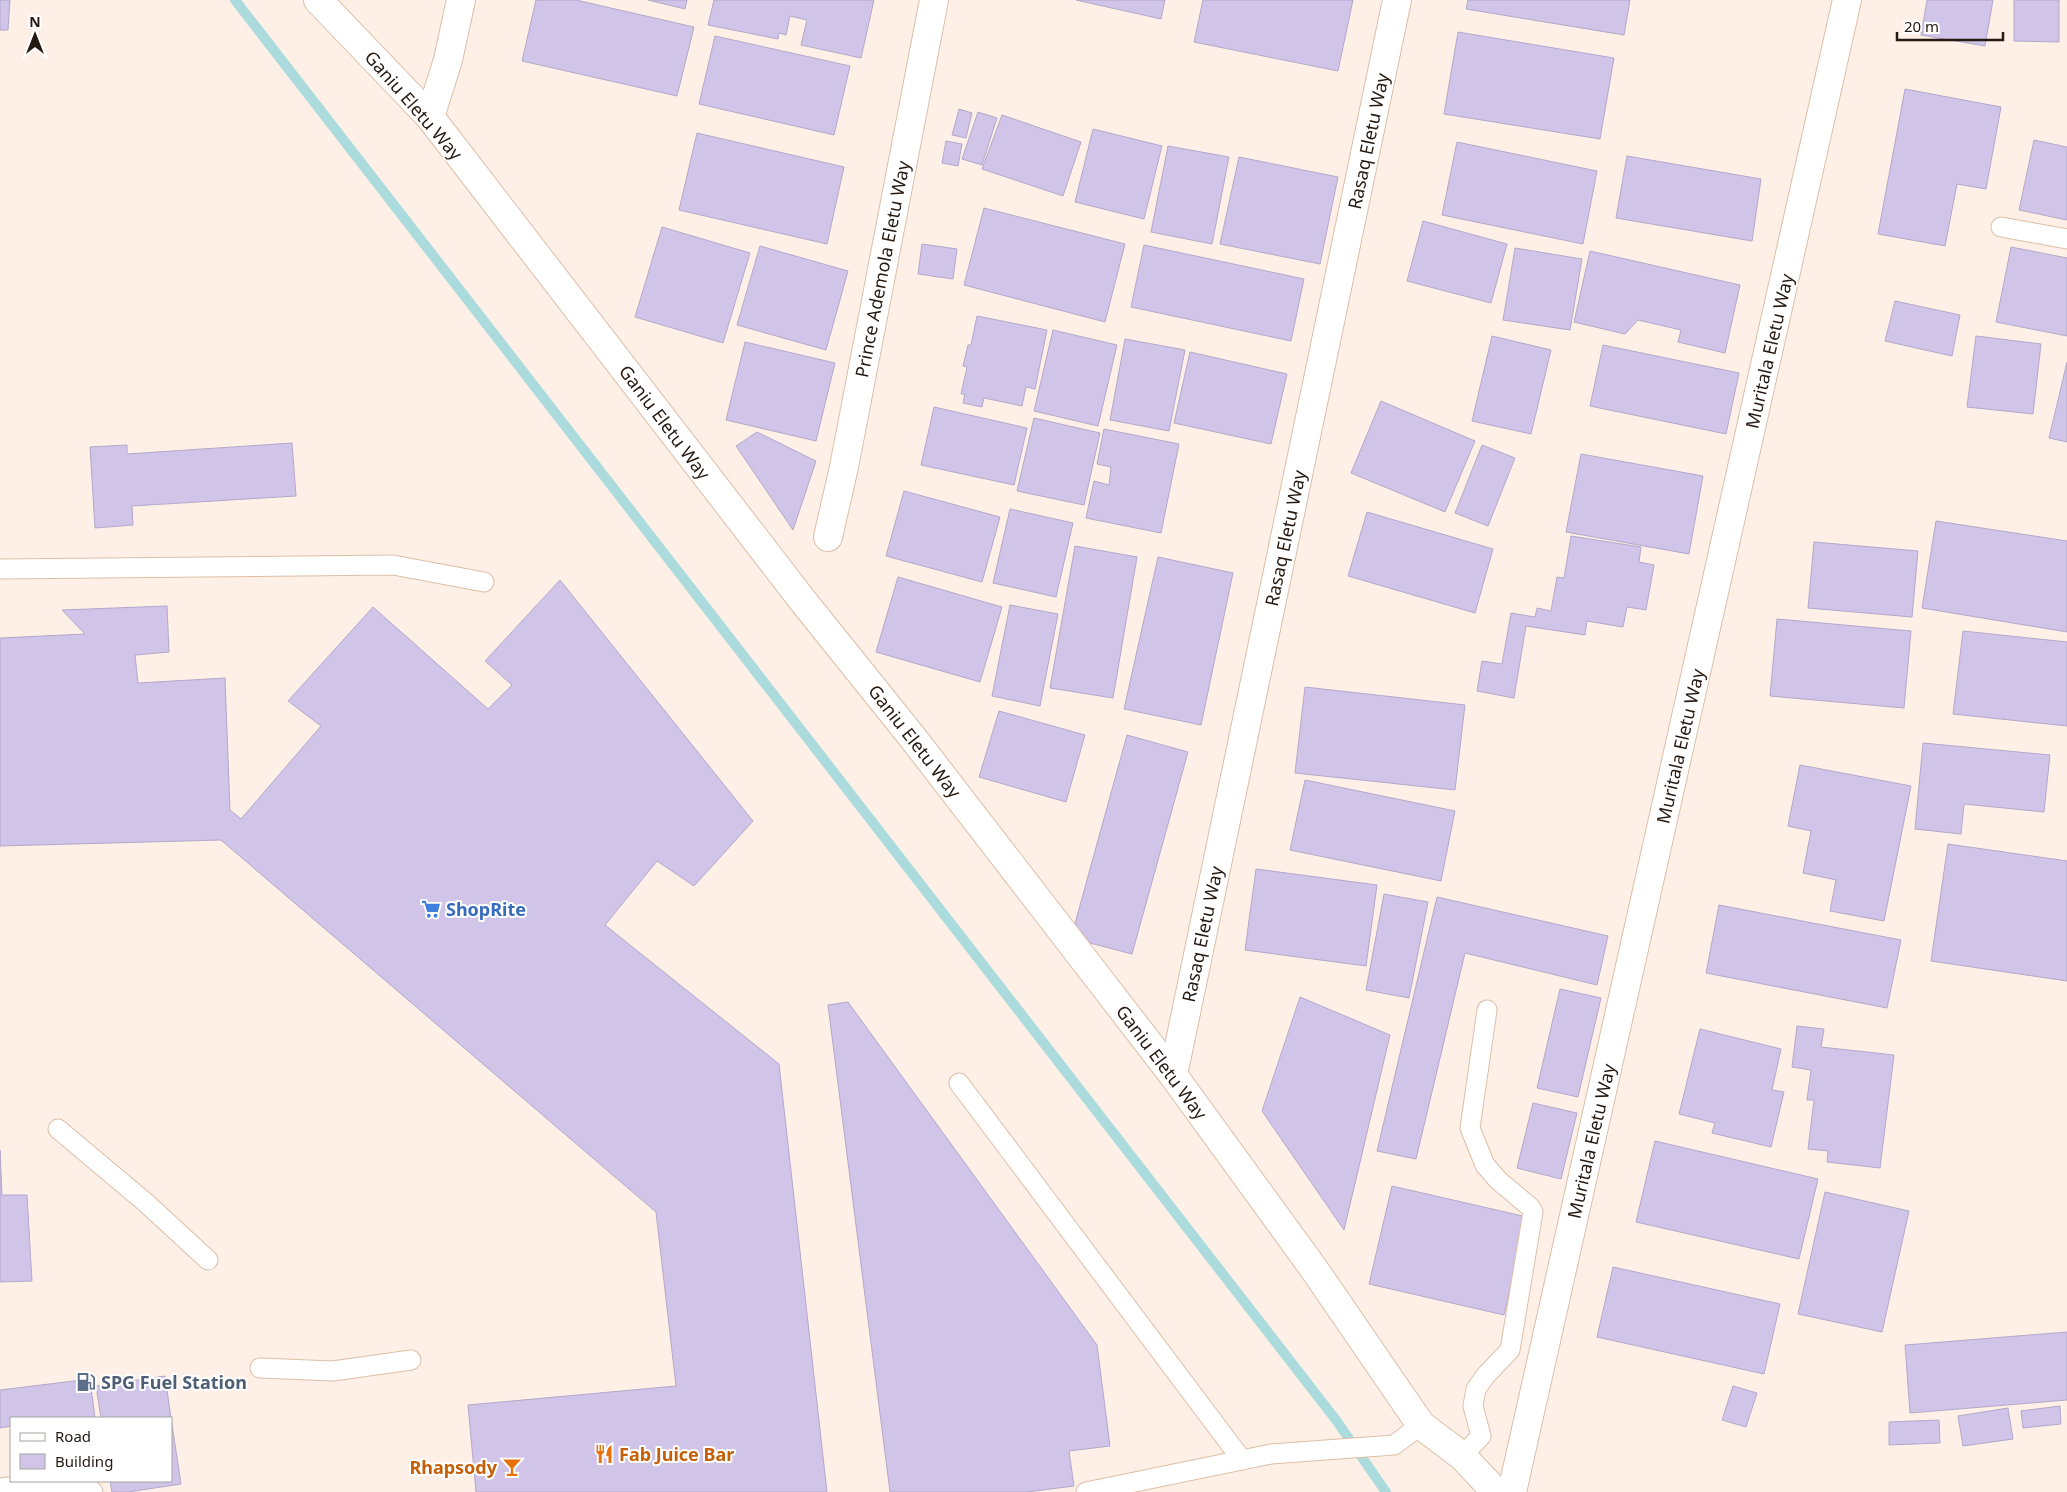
<svg xmlns="http://www.w3.org/2000/svg" width="2067" height="1492" font-family="'Noto Sans',sans-serif">
<style>
.lines{fill:none;stroke-linecap:round;stroke-linejoin:round}
.stream{stroke:#abdbdd;stroke-width:10}
.building{fill:#d0c5e9;stroke:#b2a8c9}
.lane-casing{stroke:#debea6;stroke-width:21}
.street-casing{stroke:#debea6;stroke-width:30}
.secondary-casing{stroke:#debea6;stroke-width:30}
.lane{stroke:#fff;stroke-width:19}
.street{stroke:#fff;stroke-width:28}
.secondary{stroke:#fff;stroke-width:28}
.labels{text-anchor:middle;dominant-baseline:central;stroke-width:4;stroke-linejoin:round;paint-order:stroke}
.street-label{font-size:18px;fill:#251911;stroke:#fff}
.shop-label{font-size:18px;font-weight:bold;fill:#366cbe;stroke:#fff;text-anchor:start}
.service-label{font-size:18px;font-weight:bold;fill:#4e5e75;stroke:#fff;text-anchor:start}
.food-label{font-size:18px;font-weight:bold;fill:#c56008;stroke:#fff;text-anchor:start}
</style>
<rect width="100%" height="100%" fill="#fef0e7"/>
<g class="lines">
<polyline class="stream" points="235,0 1336,1420 1386,1492"/>
</g>
<g class="building">
<polygon points="0,0 10,0 8,30 0,30"/>
<polygon points="536,0 576,0 694,27 677,96 522,61"/>
<polygon points="648,0 687,0 685,9"/>
<polygon points="714,0 874,0 861,58 801,45 807,20 790,16 786,35 779,33 778,39 708,25"/>
<polygon points="1076,0 1165,0 1161,19"/>
<polygon points="1203,0 1353,0 1338,71 1194,42"/>
<polygon points="1468,0 1630,0 1624,35 1466,9"/>
<polygon points="1927,0 1993,0 1985,46 1921,35"/>
<polygon points="2014,0 2059,0 2059,42 2014,41"/>
<polygon points="1458,32 1614,58 1600,139 1444,114"/>
<polygon points="715,36 850,66 834,135 699,104"/>
<polygon points="1905,89 2001,107 1986,189 1957,184 1945,246 1878,234"/>
<polygon points="959,109 972,113 966,138 952,135"/>
<polygon points="978,112 997,118 982,165 962,159"/>
<polygon points="1002,115 1081,142 1063,196 982,169"/>
<polygon points="1093,129 1162,146 1144,219 1075,202"/>
<polygon points="697,133 844,167 827,244 679,210"/>
<polygon points="2034,140 2067,147 2067,220 2019,210"/>
<polygon points="946,141 962,144 958,166 942,163"/>
<polygon points="1457,142 1597,171 1583,244 1442,215"/>
<polygon points="1168,146 1229,157 1212,244 1151,232"/>
<polygon points="1627,156 1761,179 1752,241 1616,218"/>
<polygon points="1239,157 1338,177 1320,264 1220,244"/>
<polygon points="984,208 1125,244 1105,322 964,285"/>
<polygon points="1423,221 1507,244 1491,303 1407,281"/>
<polygon points="662,227 750,253 723,343 635,317"/>
<polygon points="922,244 957,249 953,279 918,274"/>
<polygon points="1144,245 1304,279 1291,341 1131,307"/>
<polygon points="760,246 848,271 826,350 737,325"/>
<polygon points="2011,247 2067,258 2067,336 1996,322"/>
<polygon points="1515,248 1582,259 1570,330 1503,320"/>
<polygon points="1590,251 1740,285 1725,353 1678,342 1681,330 1638,320 1625,334 1574,322"/>
<polygon points="1895,301 1960,315 1952,356 1885,341"/>
<polygon points="977,316 1047,330 1035,389 1026,387 1022,406 984,398 982,407 963,403 965,394 961,394 967,367 963,366 968,345 971,345"/>
<polygon points="1053,330 1117,345 1098,426 1034,411"/>
<polygon points="1492,336 1551,350 1531,434 1472,421"/>
<polygon points="1976,336 2041,344 2033,414 1967,407"/>
<polygon points="1125,339 1185,350 1169,431 1110,420"/>
<polygon points="745,342 835,363 816,441 726,420"/>
<polygon points="1603,345 1739,373 1726,434 1590,406"/>
<polygon points="1190,352 1287,374 1271,444 1174,423"/>
<polygon points="2067,362 2067,442 2049,438"/>
<polygon points="1381,401 1475,441 1445,512 1351,473"/>
<polygon points="934,407 1027,428 1014,485 921,465"/>
<polygon points="1034,418 1100,433 1084,505 1017,491"/>
<polygon points="1104,429 1179,444 1161,533 1086,518 1094,481 1109,485 1111,467 1097,464"/>
<polygon points="757,432 816,461 793,530 736,446"/>
<polygon points="292,443 296,496 132,506 133,525 95,528 90,447 127,445 127,454"/>
<polygon points="1482,445 1515,458 1488,526 1455,513"/>
<polygon points="1581,454 1703,476 1689,554 1566,532"/>
<polygon points="904,491 1000,517 982,582 886,556"/>
<polygon points="1010,509 1073,523 1056,597 993,583"/>
<polygon points="1367,512 1493,549 1475,613 1348,576"/>
<polygon points="1936,521 2067,541 2067,632 1922,608"/>
<polygon points="1571,536 1641,547 1639,562 1654,565 1646,610 1627,607 1623,627 1587,621 1585,635 1526,626 1514,698 1477,691 1482,661 1502,664 1511,613 1535,617 1537,608 1551,611 1557,577 1564,578"/>
<polygon points="1814,542 1918,551 1912,617 1808,608"/>
<polygon points="1075,546 1137,557 1113,698 1050,688"/>
<polygon points="1158,557 1233,573 1201,725 1124,709"/>
<polygon points="898,577 1002,607 980,682 876,652"/>
<polygon points="560,580 753,821 694,886 657,861 605,925 779,1064 827,1492 476,1492 468,1405 676,1386 656,1212 221,840 0,846 0,638 85,634 62,610 167,606 169,652 135,655 138,683 225,678 230,810 241,819 321,726 288,701 373,607 488,709 512,685 485,661"/>
<polygon points="1010,605 1058,614 1040,706 992,696"/>
<polygon points="1777,619 1911,631 1904,708 1770,696"/>
<polygon points="1963,631 2067,642 2067,726 1953,714"/>
<polygon points="1305,687 1465,705 1455,790 1295,773"/>
<polygon points="999,711 1085,735 1066,802 979,777"/>
<polygon points="1127,735 1188,752 1132,954 1071,938"/>
<polygon points="1923,743 2050,755 2044,812 1964,804 1961,834 1915,829"/>
<polygon points="1800,765 1911,786 1884,921 1830,911 1836,880 1803,873 1811,831 1788,826"/>
<polygon points="1305,780 1455,811 1441,881 1290,850"/>
<polygon points="1948,844 2067,861 2067,981 1931,961"/>
<polygon points="1256,869 1377,885 1366,966 1245,950"/>
<polygon points="1384,894 1428,902 1409,998 1366,990"/>
<polygon points="1437,897 1608,936 1597,985 1465,953 1416,1159 1377,1151"/>
<polygon points="1719,905 1901,940 1887,1008 1706,973"/>
<polygon points="1560,989 1601,998 1578,1097 1537,1088"/>
<polygon points="1300,997 1390,1035 1344,1230 1262,1111"/>
<polygon points="848,1002 1097,1345 1110,1446 1069,1451 1074,1486 1027,1492 890,1492 828,1005"/>
<polygon points="1797,1026 1824,1029 1821,1047 1894,1055 1880,1168 1827,1162 1828,1151 1808,1149 1814,1100 1807,1100 1811,1070 1792,1067"/>
<polygon points="1700,1029 1781,1049 1772,1090 1784,1092 1771,1147 1712,1133 1715,1123 1679,1114"/>
<polygon points="1533,1103 1577,1113 1561,1179 1517,1168"/>
<polygon points="1655,1141 1818,1179 1799,1259 1636,1222"/>
<polygon points="0,1150 2,1195 27,1195 32,1281 0,1282"/>
<polygon points="1392,1186 1527,1217 1504,1315 1369,1284"/>
<polygon points="1825,1192 1909,1211 1882,1332 1798,1314"/>
<polygon points="1613,1267 1780,1304 1764,1374 1597,1337"/>
<polygon points="2067,1332 2067,1400 1910,1413 1905,1345"/>
<polygon points="165,1376 171,1418 101,1418 96,1386"/>
<polygon points="90,1379 95,1418 11,1418 11,1426 0,1428 0,1390"/>
<polygon points="1733,1386 1757,1393 1746,1427 1722,1420"/>
<polygon points="2060,1406 2061,1424 2023,1428 2021,1411"/>
<polygon points="2008,1408 2013,1439 1963,1446 1958,1416"/>
<polygon points="171,1418 181,1484 128,1492 112,1492 110,1481 171,1481"/>
<polygon points="1939,1420 1940,1443 1889,1445 1889,1422"/>
</g>
<g class="lines">
<g class="lane-casing">
<g id="lane">
<polyline points="2001,227 2067,239"/>
<polyline points="0,569 393,565 484,582"/>
<polyline points="959,1083 1242,1460"/>
<polyline points="58,1129 145,1202 208,1260"/>
<polyline points="260,1368 333,1371 411,1360"/>
<polyline points="1462,1456 1481,1436 1473,1406 1476,1389 1486,1375 1510,1350 1533,1212 1530,1207 1498,1180 1485,1165 1470,1128 1487,1010"/>
<path d="M0,1488C21,1486 81,1475 93,1492"/>
<polyline points="1086,1492 1271,1454 1394,1445 1421,1425"/>
</g>
</g>
<g class="street-casing">
<g id="street">
<polyline points="430,117 448,60 461,0"/>
<polyline points="828,537 844,467 934,0"/>
<polyline points="1173,1075 1397,0"/>
<polyline points="1512,1492 1847,0"/>
</g>
</g>
<g class="secondary-casing">
<polyline id="secondary" points="318,0 430,117 803,601 913,738 1173,1075 1314,1269 1421,1425 1462,1456 1496,1492"/>
</g>
<use href="#lane" class="lane"/>
<use href="#street" class="street"/>
<use href="#secondary" class="secondary"/>
</g>
<defs>
<g id="supermarket-bare" transform="scale(1.5)"><path d="M-6-5.5h2.5l.6 2H6L4.5 2H-2.5L-4.4-4H-6ZM-1.5 3.2a1.3 1.3 0 1 0 .1 0ZM3 3.2a1.3 1.3 0 1 0 .1 0Z" fill="#3f7fe0" stroke="#fff" stroke-width="2.5" paint-order="stroke"/></g>
<g id="fuel-bare" transform="scale(1.5)"><path d="M-5.5-6h7V0h2V4h1.3V-2.5L3-4.5l.8-.8L6-3V5H2.5V1h-1V6h-7ZM-4.2-4.7v3.2H.2V-4.7Z" fill="#5c6f8a" stroke="#fff" stroke-width="2.5" paint-order="stroke"/></g>
<g id="restaurant-bare" transform="scale(1.5)"><path d="M-5-6h1v4h1v-4h1v4h1v-4h1v5L-1.5 .5V6h-2V.5L-5-1ZM5-6V6H3V1.5H1.5Q1.5-4 5-6Z" fill="#e8710a" stroke="#fff" stroke-width="2.5" paint-order="stroke"/></g>
<g id="bar-bare" transform="scale(1.5)"><path d="M-6-5H6L.8 .8V4.5H3.5V6h-7V4.5H-.8V.8Z" fill="#e8710a" stroke="#fff" stroke-width="2.5" paint-order="stroke"/></g>
</defs>
<g fill-rule="evenodd">
<use href="#supermarket-bare" x="431" y="909"/>
<use href="#fuel-bare" x="86" y="1382"/>
<use href="#restaurant-bare" x="604" y="1454"/>
<use href="#bar-bare" x="512" y="1467"/>
</g>
<g class="labels">
<g class="street-label">
<text transform="translate(414 105) rotate(49)">Ganiu Eletu Way</text>
<text transform="translate(1368 141) rotate(-78)">Rasaq Eletu Way</text>
<text transform="translate(882 269) rotate(-79)">Prince Ademola Eletu Way</text>
<text transform="translate(1769 351) rotate(-77)">Muritala Eletu Way</text>
<text transform="translate(665 422) rotate(53)">Ganiu Eletu Way</text>
<text transform="translate(1285 538) rotate(-78)">Rasaq Eletu Way</text>
<text transform="translate(915 741) rotate(52)">Ganiu Eletu Way</text>
<text transform="translate(1680 746) rotate(-77)">Muritala Eletu Way</text>
<text transform="translate(1202 934) rotate(-78)">Rasaq Eletu Way</text>
<text transform="translate(1162 1062) rotate(53)">Ganiu Eletu Way</text>
<text transform="translate(1591 1141) rotate(-77)">Muritala Eletu Way</text>
</g>
<g class="shop-label">
<text x="446" y="909">ShopRite</text>
</g>
<g class="service-label">
<text x="101" y="1382">SPG Fuel Station</text>
</g>
<g class="food-label">
<text x="619" y="1454">Fab Juice Bar</text>
<text x="497" y="1467" text-anchor="end">Rhapsody</text>
</g>
</g>
<rect x="10" y="1417" width="162" height="65" fill="#ffffff" stroke="#a8a3a0"/>
<rect x="20" y="1433" width="25" height="8" fill="#ffffff" stroke="#a8a3a0"/>
<text x="55" y="1442" font-size="15" fill="#251911">Road</text>
<rect x="20" y="1454" width="25" height="15" fill="#d0c5e9" stroke="#a8a3a0"/>
<text x="55" y="1467" font-size="15" fill="#251911">Building</text>
<g transform="translate(35 35)" stroke="#ffffff" stroke-width="4" paint-order="stroke">
<path d="M0-4L9 19L0 12L-9 19Z" fill="#251911"/>
<text y="-8" font-size="14" font-weight="bold" text-anchor="middle" fill="#251911">N</text>
</g>
<path d="M1897 32v8h106v-8" fill="none" stroke="#251911" stroke-width="2.5"/>
<text x="1904" y="32" font-size="15" fill="#251911" stroke="#ffffff" stroke-width="4" paint-order="stroke">20 m</text>
</svg>
